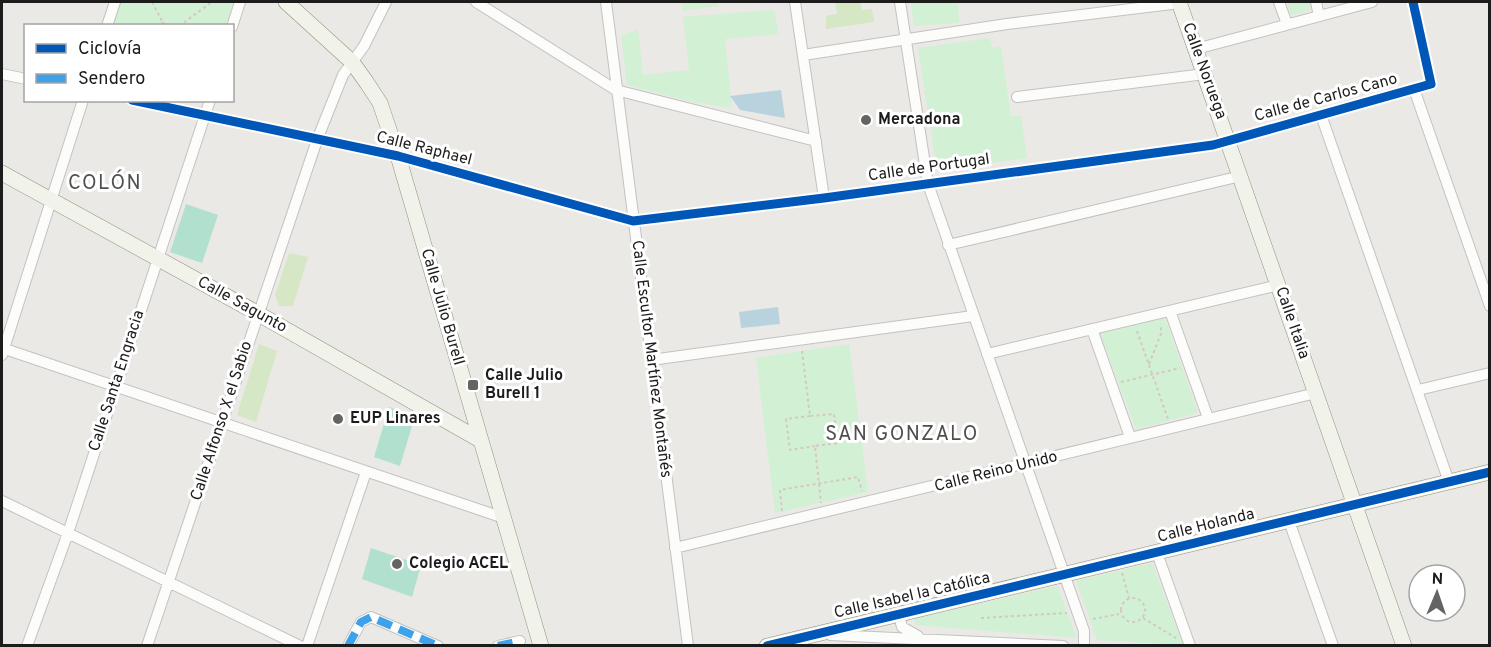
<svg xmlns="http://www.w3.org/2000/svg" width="1491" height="647" font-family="Overpass,sans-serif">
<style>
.grass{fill:#d5e7c4}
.park{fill:#d2f0d4}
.pitch{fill:#b1e0cf}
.water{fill:#b8d3dd}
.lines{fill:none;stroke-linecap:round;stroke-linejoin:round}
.street-casing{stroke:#c3c2c1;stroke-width:12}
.secondary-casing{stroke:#90937e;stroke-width:16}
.path{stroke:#d4c8c5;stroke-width:2;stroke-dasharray:3 3;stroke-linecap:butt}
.street{stroke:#fcfcfb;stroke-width:10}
.secondary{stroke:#f1f2e9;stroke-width:15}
.quiet{stroke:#3da2ea;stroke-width:8;stroke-dasharray:15 8;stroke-linecap:butt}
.cycleway-casing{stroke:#fff;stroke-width:13}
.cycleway{stroke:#0057b8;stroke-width:9}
.poi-dot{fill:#646462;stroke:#fff;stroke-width:2}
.labels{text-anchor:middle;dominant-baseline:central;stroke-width:6;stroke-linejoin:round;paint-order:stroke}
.street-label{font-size:16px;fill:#1c1c1c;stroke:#fff}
.poi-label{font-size:16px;font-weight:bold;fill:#1c1c1c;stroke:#fff;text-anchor:start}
.quarter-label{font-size:20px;letter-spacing:1.5px;fill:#4f4f4f;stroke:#fff}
</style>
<rect width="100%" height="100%" fill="#eae9e5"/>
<path class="grass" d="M835 2H860L862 10 872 9 874 22 826 29V16L837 14Z
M289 253 308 257 293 306H279L275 295Z
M259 344 277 351 256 422 237 415Z"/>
<path class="park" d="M120 2H233L226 25 112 26Z
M681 2H718V6L682 11Z
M958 2 959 23 914 26 911 3Z
M1287 2H1309L1310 10 1291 15Z
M774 10 779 34 725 39 732 108 693 102 627 85 621 36 638 29 643 75 689 70 683 17Z
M990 38 992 48 1001 46 1011 116H1021L1027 158 937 171 918 48Z
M1165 318 1198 413 1136 429 1100 333Z
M849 344 868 492 775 513 756 358Z
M1152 563 1183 645 1097 640 1076 581Z
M1057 586 1077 638 916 625 914 619Z"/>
<path class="pitch" d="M186 204 218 215 202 263 170 252Z
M389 407 415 416 400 466 374 457Z
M371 548 421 565 412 597 362 579Z"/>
<path class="water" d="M781 90 785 118 740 110 730 96Z
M778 307 780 324 741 328 739 312Z"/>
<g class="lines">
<g class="street-casing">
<path id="street" d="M476 2 616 90 816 141
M606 2 688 646
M795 2 824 198
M900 2 928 184 1084 631V646
M1279 2 1287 24
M1316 2 1319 16
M107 26 115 2
M232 27 240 2
M1196 49 1372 2
M803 55 1007 24 1180 3
M2 74 26 79
M1414 89 1490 306
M1017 97 1205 74
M132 100 398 156 633 221 824 198 1213 145 1431 84 1413 2
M1321 115 1449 482
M948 245 1241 176
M1170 311 1208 418
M1092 329 1130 437
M2 348 504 518
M987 354 1279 285
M2 355 83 100
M651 360 973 316
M1418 390 1490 373
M2 501 300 646
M1289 521 1333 646
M675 548 1316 393
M1157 553 1190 646
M899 615 902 627 918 636
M830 635 1063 646
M27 646 68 533 210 100
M147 646 317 140 343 75 364 46 386 2
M307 646 366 472
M348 646 361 622 371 617 438 646
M498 646 520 641"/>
</g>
<g class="secondary-casing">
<path id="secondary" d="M286 2 352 62 367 83 380 103 398 156 541 646
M1179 2 1404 646
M2 173 257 313 480 440
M767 646 1490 472"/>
</g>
<path class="path" d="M152 2 163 23
M156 26 163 23 174 26
M179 26 212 2
M1137 331 1168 419
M802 351 810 416 834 414 838 443 815 446 821 503
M1149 364 1161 334V324
M1121 382 1180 368
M810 416 786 419 790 450 815 446
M782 511 780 490 858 477 862 491
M1122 573 1129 598
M1121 610a12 12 0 1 1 24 0a12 12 0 1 1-24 0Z
M981 618 1067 613
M1143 618 1176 638
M1093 619 1119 614"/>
<use href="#street" class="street"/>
<use href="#secondary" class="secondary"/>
<path class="quiet" d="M348 646 361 622 371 617 438 646
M498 646 520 641"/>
<g class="cycleway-casing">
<path id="cycleway" d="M132 100 398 156 633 221 824 198 1213 145 1431 84 1413 2
M767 646 1490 472"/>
</g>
<use href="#cycleway" class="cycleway"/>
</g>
<g class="poi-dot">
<circle cx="866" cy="120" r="6"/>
<rect x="467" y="379" width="12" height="12" rx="3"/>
<circle cx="338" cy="419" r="6"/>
<circle cx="397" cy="564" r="6"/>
</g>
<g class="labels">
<g class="street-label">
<text transform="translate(1204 71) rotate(70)">Calle Noruega</text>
<text transform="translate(1326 98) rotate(-15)">Calle de Carlos Cano</text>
<text transform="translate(424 149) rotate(14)">Calle Raphael</text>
<text transform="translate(929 168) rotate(-8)">Calle de Portugal</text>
<text transform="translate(242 305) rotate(29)">Calle Sagunto</text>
<text transform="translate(442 307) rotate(74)">Calle Julio Burell</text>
<text transform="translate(1292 323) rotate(71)">Calle Italia</text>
<text transform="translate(651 359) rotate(83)">Calle Escultor Martínez Montañés</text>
<text transform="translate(117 381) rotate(-72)">Calle Santa Engracia</text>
<text transform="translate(222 421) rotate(-72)">Calle Alfonso X el Sabio</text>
<text transform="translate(996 472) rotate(-14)">Calle Reino Unido</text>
<text transform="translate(1206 526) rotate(-14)">Calle Holanda</text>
<text transform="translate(912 596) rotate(-13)">Calle Isabel la Católica</text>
</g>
<g class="poi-label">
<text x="878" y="120">Mercadona</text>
<text x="485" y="376">Calle Julio<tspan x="485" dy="18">Burell 1</tspan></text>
<text x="350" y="419">EUP Linares</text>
<text x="409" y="564">Colegio ACEL</text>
</g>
<g class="quarter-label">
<text x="105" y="184">COLÓN</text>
<text x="902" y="435">SAN GONZALO</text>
</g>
</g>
<rect width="1491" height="647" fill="none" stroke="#1c1c1c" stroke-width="6"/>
<rect x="24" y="24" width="210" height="78" fill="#ffffff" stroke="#a4a4a4" stroke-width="1.5"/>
<rect x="36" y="44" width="30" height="9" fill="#0057b8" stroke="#a4a4a4" stroke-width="1.5"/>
<text x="78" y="54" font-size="18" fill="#1c1c1c">Ciclovía</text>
<rect x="36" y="74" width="30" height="9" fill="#3da2ea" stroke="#a4a4a4" stroke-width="1.5"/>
<text x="78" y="84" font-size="18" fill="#1c1c1c">Sendero</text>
<g transform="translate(1437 593) rotate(2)"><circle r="28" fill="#ffffff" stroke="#a4a4a4" stroke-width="1.5"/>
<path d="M0-4.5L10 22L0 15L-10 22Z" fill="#646462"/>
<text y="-9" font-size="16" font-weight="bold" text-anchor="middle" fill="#1c1c1c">N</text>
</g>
</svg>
